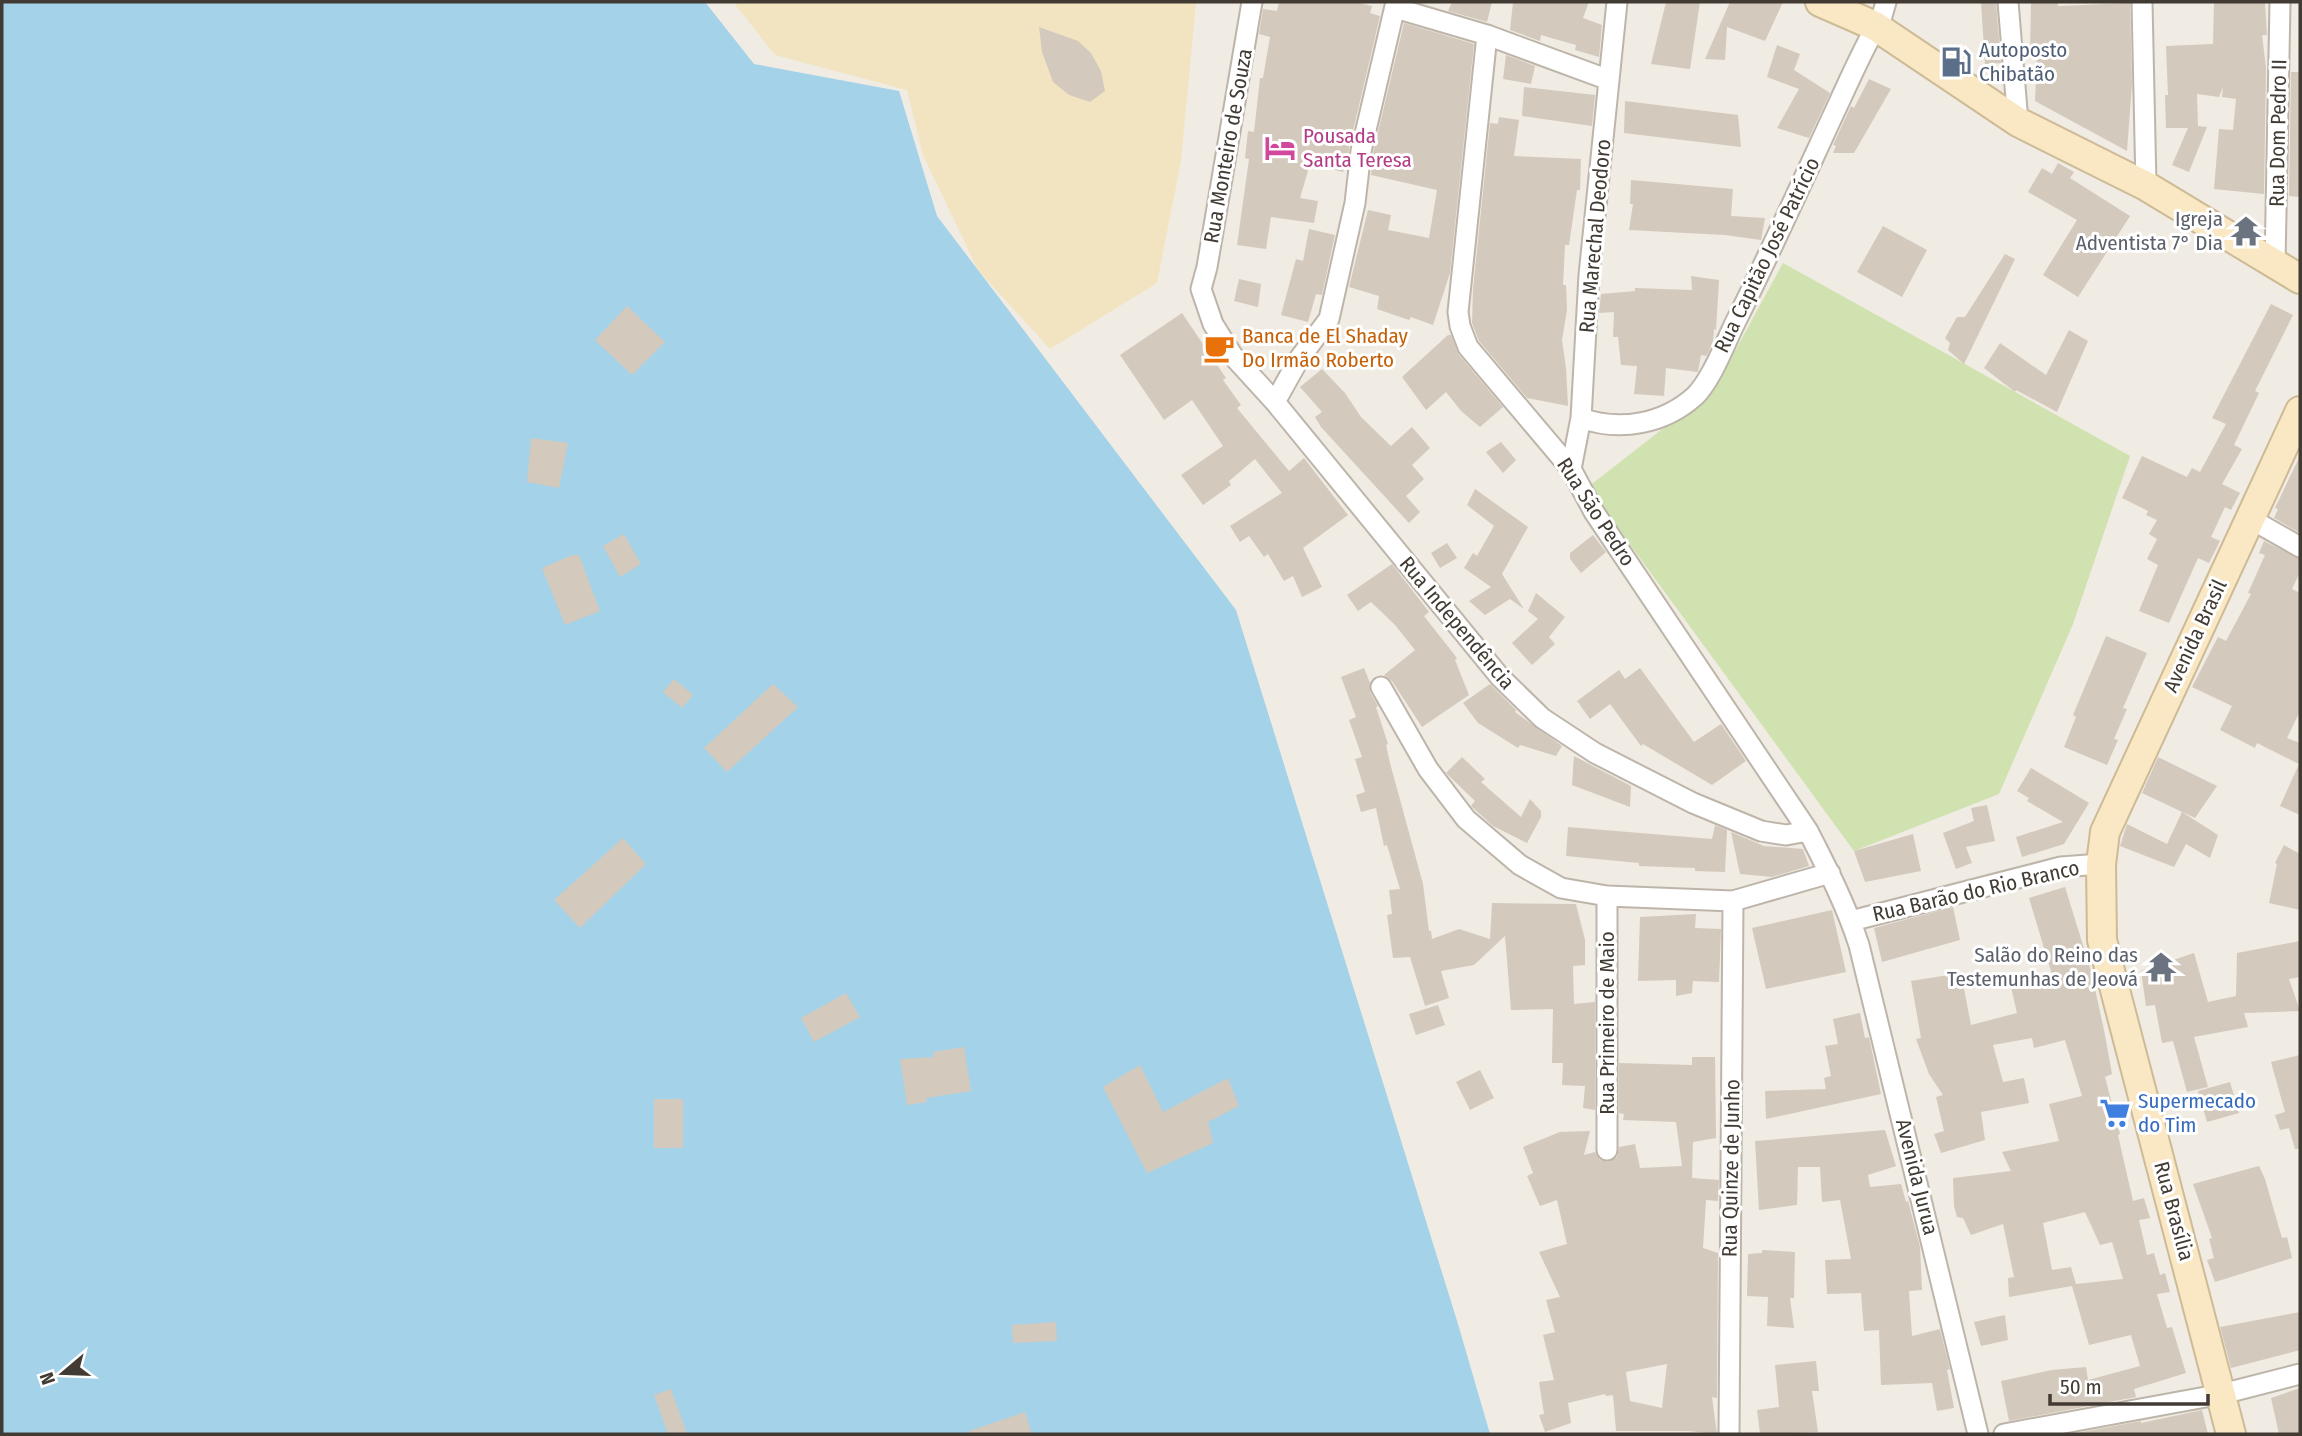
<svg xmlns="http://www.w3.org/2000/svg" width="2302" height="1436" font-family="'Fira Sans Condensed',sans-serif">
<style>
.green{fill:#cfe2af}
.sand{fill:#f3e4c1}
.water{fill:#a3d2e9}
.building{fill:#d4c9bd;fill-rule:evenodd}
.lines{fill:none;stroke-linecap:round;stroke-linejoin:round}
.street-casing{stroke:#beb5aa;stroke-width:23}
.secondary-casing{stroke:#cdba96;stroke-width:32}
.street{stroke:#fff;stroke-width:19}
.secondary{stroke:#fae8c4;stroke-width:28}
.labels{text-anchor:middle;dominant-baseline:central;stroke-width:6;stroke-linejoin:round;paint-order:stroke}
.service-label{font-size:21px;fill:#4e5e75;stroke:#fff;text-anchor:start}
.street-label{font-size:21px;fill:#423b34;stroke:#fff}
.hotel-label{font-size:21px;fill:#b23c85;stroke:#fff;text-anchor:start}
.worship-label{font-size:21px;fill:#5b616d;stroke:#fff;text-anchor:end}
.food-label{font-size:21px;fill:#c56008;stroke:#fff;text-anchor:start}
.shop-label{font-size:21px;fill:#366cbe;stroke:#fff;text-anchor:start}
</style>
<rect width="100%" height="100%" fill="#f0ebe3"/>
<path class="green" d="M1783 263 2130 456 2073 624 1999 794 1854 851 1588 487 1715 388Z"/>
<path class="sand" d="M733 2H1196L1181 161 1157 283 1050 349 978 270 923 155 907 90 775 55Z"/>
<path class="water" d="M2 2H705L754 64 899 91 937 216 1236 610 1458 1324 1490 1434H2Z"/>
<path class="building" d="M1279 2H1355L1372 6 1370 13 1380 16 1349 148 1347 169H1344L1343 172 1310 164 1300 198 1318 201 1314 223 1271 217 1266 249 1237 245 1249 159 1245 158 1248 131 1254 132 1260 78H1263L1270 37 1259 34 1263 9 1277 11Z
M1452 2H1492L1487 22 1448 11Z
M1513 2H1589L1583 18 1602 25 1599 57 1575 50 1576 45 1541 35 1540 41 1510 30Z
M1666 2H1700L1690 69 1651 64Z
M1730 2H1783L1765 41 1727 27 1725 60 1705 59Z
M1981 2H1996L2001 63 1985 64Z
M2031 2H2058V6L2130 3 2132 83 2127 151 2035 101 2037 59H2030Z
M2214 2H2265L2267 35H2262L2266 68 2264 194 2214 189 2219 129 2233 130 2236 99 2222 97 2223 87 2219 97 2197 94 2198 126 2207 127 2189 172 2172 165 2188 128H2166L2165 95H2168L2166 46 2213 44Z
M1404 23 1474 44 1450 273 1433 325 1411 317 1409 320 1377 309 1379 296 1349 287 1368 210 1391 215 1388 230 1429 238 1437 190 1371 175 1373 153Z
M1039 27 1078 41 1091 53 1101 71 1105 91 1090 102 1069 95 1053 82 1042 52Z
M1777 45 1800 54 1794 70 1830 93 1809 138 1777 128 1799 89 1767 77Z
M1506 55 1535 66 1531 84 1503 79Z
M2291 72H2300V197L2289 196Z
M1869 79 1891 89 1854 153H1833L1836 146 1833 145 1851 106 1854 108Z
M1524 87 1595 95 1592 126 1522 116Z
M1625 101 1738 115 1741 147 1624 133Z
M1499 117 1519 120 1514 156 1581 159 1580 190H1577L1569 245H1565L1563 285H1566L1567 310 1562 340 1566 368 1568 406 1527 398 1479 341 1472 323 1473 289 1490 123 1498 124Z
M2058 163 2074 172 2070 178 2130 216 2078 297 2043 275 2077 220 2028 192 2042 168 2052 174Z
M1631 180 1733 189 1731 216 1765 218 1761 240 1725 235 1629 230 1633 204H1630Z
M1883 226 1927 250 1902 297 1857 272Z
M1309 229 1335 235 1322 295 1316 294 1308 322 1281 315 1296 259 1303 261Z
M2005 254 2015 259 1964 364 1948 350 1950 343 1945 338 1957 317H1965Z
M1691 276 1719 280 1716 330 1714 329 1713 341 1708 353 1706 356 1701 355 1698 372 1666 368 1664 396 1634 394 1637 366 1621 365 1618 337H1613L1614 312 1599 313 1601 294 1635 291V288L1692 290Z
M1239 279 1261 284 1258 307 1234 301Z
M2271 304 2293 315 2255 391 2259 393 2234 445 2242 449 2222 484 2240 493 2231 510 2225 507 2211 537 2220 541 2209 563 2198 558 2169 623 2139 611 2158 565 2147 559 2157 539 2149 534 2157 520 2146 515 2148 511 2122 498 2142 456 2187 477 2192 468 2200 472 2226 424 2212 418Z
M627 306 665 342 632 375 595 340Z
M1182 313 1226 378 1223 380 1241 405 1237 408 1289 471 1304 458 1348 515 1303 548 1322 587 1302 597 1293 576 1284 581 1268 554 1264 557 1249 536 1240 542 1230 526 1282 493 1255 459 1229 481 1231 485 1203 505 1181 475 1223 446 1192 400 1164 420 1120 355Z
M2069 330 2088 341 2057 412 2016 390 2015 392 1984 368 2000 343 2046 375Z
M1448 335H1451L1459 355 1503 407 1480 427 1461 411 1446 392 1426 410 1402 377Z
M1322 369 1345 393 1361 417 1391 446 1412 427 1430 448 1412 465 1424 479 1406 496 1420 512 1409 523 1321 427 1315 417 1322 412 1300 387Z
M531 438 568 443 559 488 527 482Z
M1501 442 1516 460 1503 473 1486 452Z
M2300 456V533L2274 518 2278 509 2275 508Z
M1475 489 1528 527 1502 574 1524 609 1510 599 1485 615 1469 601 1491 587 1464 568 1473 553 1477 556 1494 526 1467 505Z
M624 534 641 564 620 577 603 546Z
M1593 535 1606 552 1581 573 1570 559V553Z
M2264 541 2300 559V572L2292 589 2300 593V711L2287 738 2300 743V815L2280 806 2299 764 2257 743 2255 748 2220 730 2232 706 2192 687 2218 637 2226 641 2251 594 2248 593 2265 555 2259 553Z
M1447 543 1457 558 1440 568 1431 553Z
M572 555H579L600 611 565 625 542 568Z
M1392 564 1429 612 1424 616 1457 658 1455 660 1469 695 1422 727 1392 681 1384 675 1415 650 1395 625 1371 602 1358 611 1347 595Z
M1536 593 1565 617 1549 637 1555 644 1532 665 1512 643 1538 619 1528 611Z
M2106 636 2147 653 2123 708 2127 709 2114 739 2118 740 2107 765 2064 747 2076 717 2073 715Z
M1364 668 1370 683V692L1378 706 1376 707 1388 744 1386 745 1390 763 1423 884 1429 931H1431L1432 939 1459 929 1490 939 1492 903 1576 904 1585 940V965L1573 966 1574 1004 1595 1002V1110L1583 1108 1585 1086 1562 1085 1563 1063H1552L1553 1009 1511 1010 1505 936 1474 965 1441 971 1449 998 1425 1006 1410 957 1393 958 1387 915 1392 914 1389 890 1400 889 1387 845 1384 846 1376 808 1361 812 1356 795 1365 792 1355 759 1362 757 1349 720 1356 717 1341 677Z
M1640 668 1694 742 1721 724 1746 761 1712 785 1643 744 1641 746 1610 704 1590 719 1577 701 1619 670 1625 679Z
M674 679 693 695 682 708 663 692Z
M773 684 798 707 727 772 704 748Z
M1490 684 1516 710 1515 712 1562 746 1556 756 1520 745 1518 748 1478 723 1463 703Z
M1574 756 1631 786 1630 807 1572 785Z
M1462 757 1485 779 1481 782 1521 817 1530 799 1541 811V817L1527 843 1493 826 1471 806 1475 801 1446 773Z
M2158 757 2217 786 2195 818 2142 793Z
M2031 768 2089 803 2064 844 2022 857 2016 837 2063 822 2027 801 2029 798 2017 791Z
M1987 805 1995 841 1966 847 1972 863 1956 869 1943 833 1974 821 1971 808Z
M2182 812 2218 835 2210 858 2186 844 2174 867 2120 846 2127 824 2167 844Z
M1715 825 1727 830 1725 872 1695 871V868L1639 866V863L1566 856 1568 827 1712 839Z
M1731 832 1764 846 1803 849 1809 866 1772 877 1740 874Z
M1913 834 1921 871 1865 882 1854 851Z
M623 838 646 864 580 928 554 900Z
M2284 845 2300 854V910L2269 903 2277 864 2275 863Z
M2065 887 2091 971 2104 1030 2112 1074 2105 1077 2120 1134 2118 1135 2133 1201 2144 1198 2150 1218 2139 1220 2147 1255 2154 1253 2160 1275 2165 1273 2170 1292 2157 1294 2167 1328 2172 1327 2186 1373 2134 1389 2136 1397 2009 1421 2001 1381 2052 1370 2086 1367 2088 1380 2140 1366 2131 1335 2089 1345 2072 1286 2009 1297 2008 1278 2014 1277 2003 1224 1971 1235 1963 1218 1957 1217 1954 1206 1953 1178 2011 1171 2002 1152 2059 1141 2049 1104 2082 1096 2065 1040 2034 1048 2032 1038 1993 1045 2003 1082 2024 1078 2029 1103 1981 1112 1985 1140 1941 1153 1934 1134 1944 1131 1936 1097 1943 1095 1929 1074 1916 1039 1921 1038 1911 981 1961 973 1971 1025 2017 1013 2010 983 2053 978 2029 898ZM2085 1212 2100 1245 2112 1242 2123 1279 2076 1284 2071 1267 2052 1270 2043 1223Z
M1953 907 1960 940 1882 962 1874 928Z
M1832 910 1846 972 1766 989 1752 928Z
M1696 914 1695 928 1721 929 1719 982 1693 981 1692 993 1676 996V980L1638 981 1640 917Z
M2300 941V977L2289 979 2300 1011 2244 1013 2248 1027 2194 1037 2208 1087 2187 1092 2173 1041 2162 1043 2155 1005 2146 1006 2141 971 2194 953 2208 1002 2236 996 2237 953Z
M846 993 860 1017 814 1042 801 1018Z
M1438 1005 1445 1025 1416 1035 1409 1014Z
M1860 1013 1865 1038 1869 1037 1881 1094 1766 1119 1765 1091 1826 1089 1824 1078 1831 1076 1825 1046 1838 1044 1833 1019Z
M964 1047 971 1091 926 1098 927 1102 907 1105 900 1059 934 1057 933 1052Z
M2300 1055V1149H2295L2289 1128 2280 1130 2275 1115 2285 1112 2271 1062Z
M1692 1057H1715L1716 1138 1693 1142 1692 1178 1719 1180 1718 1201 1706 1200 1703 1248 1718 1253 1717 1398 1712 1397 1717 1434 1689 1431H1616L1613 1395 1606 1396 1605 1394 1568 1403 1571 1423 1545 1432 1539 1415 1544 1414 1539 1382 1554 1380 1543 1335 1555 1332 1546 1300 1560 1297 1539 1252 1567 1244 1557 1200 1540 1206 1527 1176 1533 1173 1523 1147 1560 1132 1590 1131 1584 1155 1595 1152 1600 1160 1608 1162 1617 1157 1619 1147 1635 1144 1640 1168 1682 1166 1676 1122 1623 1120 1624 1114 1619 1113V1063L1692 1065ZM1667 1364 1662 1408 1630 1401 1626 1372Z
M1140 1065 1163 1112 1228 1078 1239 1106 1208 1122 1213 1143 1147 1173 1103 1087Z
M1480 1070 1494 1098 1470 1110 1456 1082Z
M2230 1082 2239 1113 2207 1122 2198 1091Z
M654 1099H683V1148H654Z
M1885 1130 1896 1166 1868 1175 1870 1187 1901 1184 1906 1202 1908 1201 1920 1247 1922 1290 1909 1291 1912 1336 1940 1329 1950 1369 1947 1370 1954 1408 1937 1411 1932 1383 1881 1385 1879 1330 1864 1331 1861 1293 1827 1294 1825 1260 1851 1259 1840 1200 1822 1202 1820 1167H1798L1797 1205 1759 1210 1755 1141Z
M2259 1166 2265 1179 2282 1238 2287 1237 2292 1258 2215 1282 2207 1260 2214 1258 2209 1239 2212 1238 2193 1184Z
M1762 1250 1795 1252 1794 1298H1790L1794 1328 1767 1326 1768 1297 1747 1296 1748 1254 1762 1253Z
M2300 1312V1350L2231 1368 2220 1327Z
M2005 1315 2008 1340 1981 1346 1974 1322Z
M1056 1322 1057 1341 1013 1343 1012 1325Z
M1816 1361 1819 1391H1812L1818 1432 1760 1434 1757 1410 1779 1407 1775 1365Z
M2300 1388V1434H2279L2271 1398Z
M671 1389 687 1434H668L654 1395Z
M2202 1410 2208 1434H2071L2141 1421V1423Z
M1025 1412 1032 1434H970L969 1431Z"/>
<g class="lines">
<g class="street-casing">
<path id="street" d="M1252 2 1207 267 1201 289 1213 324 1233 356 1275 402 1500 677 1542 718 1595 753 1693 803 1761 831 1786 835 1808 831
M2008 2 2018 122
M2142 2 2146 186
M1395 8 1487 35 1609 80
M1487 35 1458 312 1460 326 1468 347 1571 469 1594 512 1808 831C1827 868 1846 905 1859 945L1978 1434
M2275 264 2280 2
M1275 402 1299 359 1329 319 1355 203 1361 151 1396 2
M1581 418C1620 432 1664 424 1695 396 1713 378 1726 340 1738 317 1772 249 1803 180 1835 111 1850 79 1864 46 1882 16L1886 2
M1571 469 1581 418 1589 275 1617 2
M2249 518 2300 547
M1381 687 1428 769 1466 819 1520 865 1561 888 1607 896 1733 901 1830 873
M1851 921 2061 867 2101 864
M1607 1150V896
M1729 1434 1733 901
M2004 1434 2222 1394 2300 1374"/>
</g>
<g class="secondary-casing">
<path id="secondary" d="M1820 2 1875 26 2018 122 2146 186 2300 279
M2231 1434 2102 940 2101 864 2105 832 2300 411"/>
</g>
<use href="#street" class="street"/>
<use href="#secondary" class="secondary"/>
</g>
<defs>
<g id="fuel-bare" transform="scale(2.415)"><path d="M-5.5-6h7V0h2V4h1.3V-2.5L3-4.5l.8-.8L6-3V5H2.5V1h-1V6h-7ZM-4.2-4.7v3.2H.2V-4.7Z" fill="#5c6f8a" stroke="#fff" stroke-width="2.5" paint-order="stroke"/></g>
<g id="hotel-bare" transform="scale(2.415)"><path d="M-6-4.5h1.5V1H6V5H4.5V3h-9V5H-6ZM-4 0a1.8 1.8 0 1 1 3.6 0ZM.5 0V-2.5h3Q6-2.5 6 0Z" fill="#d1479c" stroke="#fff" stroke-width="2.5" paint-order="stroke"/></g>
<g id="temple-bare" transform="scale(2.415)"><path d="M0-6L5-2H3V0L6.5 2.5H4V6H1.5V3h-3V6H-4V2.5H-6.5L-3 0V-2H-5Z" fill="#6b7280" stroke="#fff" stroke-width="2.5" paint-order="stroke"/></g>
<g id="cafe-bare" transform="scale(2.415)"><path d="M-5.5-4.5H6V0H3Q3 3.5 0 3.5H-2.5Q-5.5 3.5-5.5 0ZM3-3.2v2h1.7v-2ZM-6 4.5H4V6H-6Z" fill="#e8710a" stroke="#fff" stroke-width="2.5" paint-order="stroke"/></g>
<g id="supermarket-bare" transform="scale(2.415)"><path d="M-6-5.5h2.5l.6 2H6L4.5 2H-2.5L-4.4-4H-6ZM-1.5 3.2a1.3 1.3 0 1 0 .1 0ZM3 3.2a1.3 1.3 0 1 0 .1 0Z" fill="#3f7fe0" stroke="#fff" stroke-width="2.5" paint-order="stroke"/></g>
</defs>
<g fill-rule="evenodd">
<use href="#fuel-bare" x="1956" y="62"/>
<use href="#hotel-bare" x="1280" y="148"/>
<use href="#temple-bare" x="2246" y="231"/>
<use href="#cafe-bare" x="1219" y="348"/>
<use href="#temple-bare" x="2161" y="967"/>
<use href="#supermarket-bare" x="2115" y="1113"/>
</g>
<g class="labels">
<g class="service-label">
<text x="1979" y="50">Autoposto<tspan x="1979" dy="24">Chibatão</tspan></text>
</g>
<g class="street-label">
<text transform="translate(2278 133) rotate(-89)">Rua Dom Pedro II</text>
<text transform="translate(1228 146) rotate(-80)">Rua Monteiro de Souza</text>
<text transform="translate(1595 236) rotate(-85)">Rua Marechal Deodoro</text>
<text transform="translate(1767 255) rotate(-64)">Rua Capitão José Patrício</text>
<text transform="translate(1596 512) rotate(57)">Rua São Pedro</text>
<text transform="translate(1457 623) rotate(50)">Rua Independência</text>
<text transform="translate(2195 636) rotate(-65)">Avenida Brasil</text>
<text transform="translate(1976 891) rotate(-13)">Rua Barão do Rio Branco</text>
<text transform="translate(1607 1023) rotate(-90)">Rua Primeiro de Maio</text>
<text transform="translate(1731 1168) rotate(-89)">Rua Quinze de Junho</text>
<text transform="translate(1917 1177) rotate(76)">Avenida Jurua</text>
<text transform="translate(2174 1211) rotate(75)">Rua Brasília</text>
</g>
<g class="hotel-label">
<text x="1303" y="136">Pousada<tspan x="1303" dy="24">Santa Teresa</tspan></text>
</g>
<g class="worship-label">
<text x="2223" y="219">Igreja<tspan x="2223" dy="24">Adventista 7° Dia</tspan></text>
<text x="2138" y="955">Salão do Reino das<tspan x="2138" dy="24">Testemunhas de Jeová</tspan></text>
</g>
<g class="food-label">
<text x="1242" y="336">Banca de El Shaday<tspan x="1242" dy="24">Do Irmão Roberto</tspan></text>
</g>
<g class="shop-label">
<text x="2138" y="1101">Supermecado<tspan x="2138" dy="24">do Tim</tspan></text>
</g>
</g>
<rect width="2302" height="1436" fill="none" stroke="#423b34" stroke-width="7"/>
<g transform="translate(63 1373) rotate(251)" stroke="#ffffff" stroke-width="5" paint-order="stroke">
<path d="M0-5L12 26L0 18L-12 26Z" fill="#423b34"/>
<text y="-10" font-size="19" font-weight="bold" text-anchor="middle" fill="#423b34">N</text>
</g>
<path d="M2050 1394v10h158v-10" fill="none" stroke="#423b34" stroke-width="3.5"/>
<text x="2060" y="1394" font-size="21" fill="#423b34" stroke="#ffffff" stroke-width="5" paint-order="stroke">50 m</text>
</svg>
